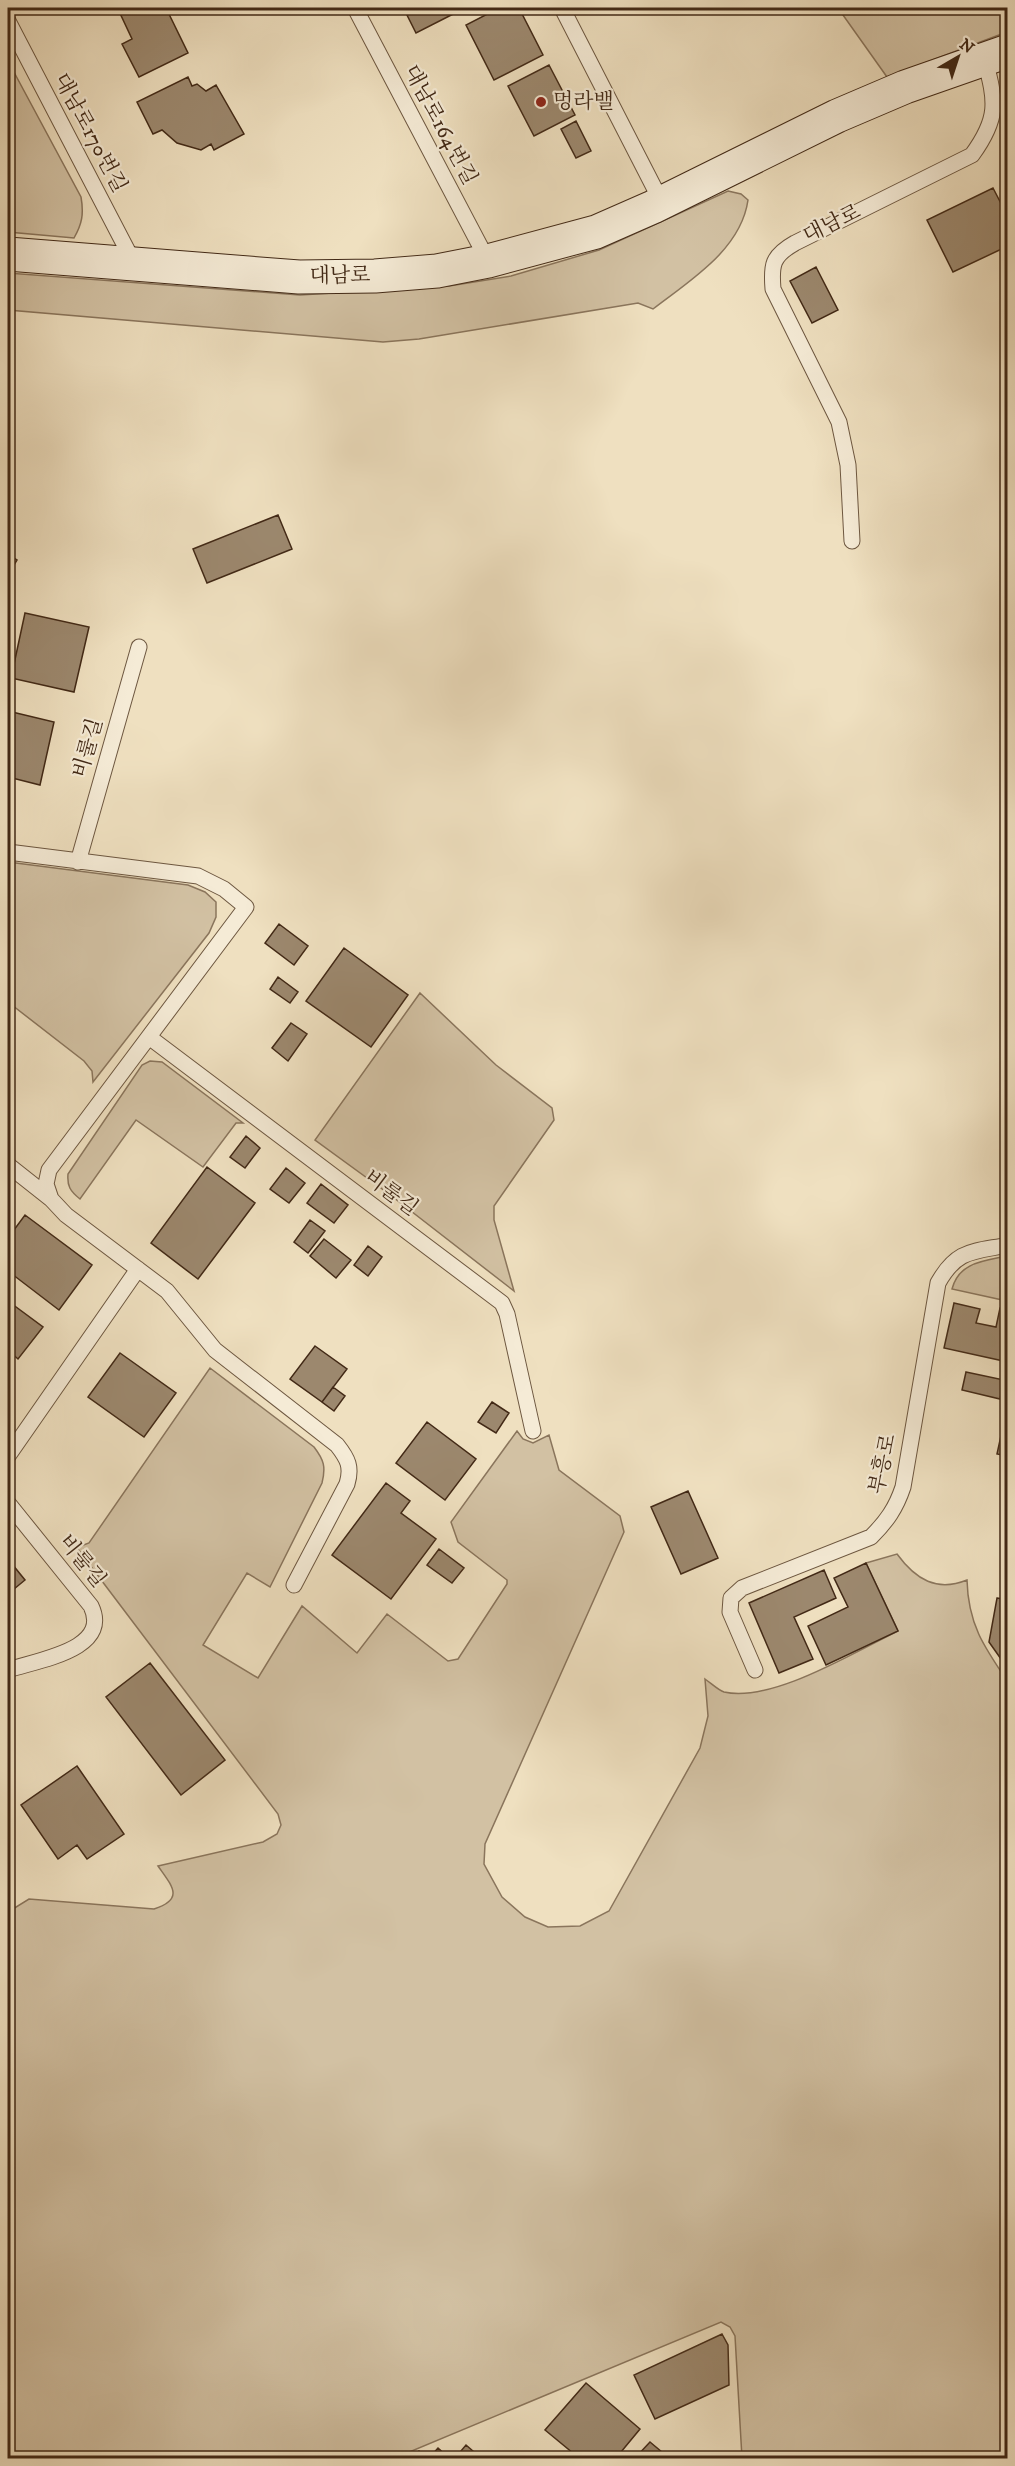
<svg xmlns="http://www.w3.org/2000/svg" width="1015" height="2466" font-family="'IM FELL DW Pica','Noto Serif KR',serif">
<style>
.green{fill:#d2c1a3;stroke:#8a755c;stroke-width:1.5}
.building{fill:#9c886e;stroke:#422916;stroke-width:1.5}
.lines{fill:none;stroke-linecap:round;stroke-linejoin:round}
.lane-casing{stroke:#6d5740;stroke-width:17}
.secondary-casing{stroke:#422916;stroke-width:35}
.lane{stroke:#f5ebd6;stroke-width:15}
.secondary{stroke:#f5ebd6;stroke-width:33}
.poi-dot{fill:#8f2418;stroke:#f5ebd6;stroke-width:2}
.labels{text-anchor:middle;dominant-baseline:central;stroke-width:4.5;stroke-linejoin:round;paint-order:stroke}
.poi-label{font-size:21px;fill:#422916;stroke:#f5ebd6;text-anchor:start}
.street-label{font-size:21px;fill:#422916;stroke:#f5ebd6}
</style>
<rect width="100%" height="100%" fill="#efe0c0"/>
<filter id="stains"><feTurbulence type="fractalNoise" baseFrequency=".00333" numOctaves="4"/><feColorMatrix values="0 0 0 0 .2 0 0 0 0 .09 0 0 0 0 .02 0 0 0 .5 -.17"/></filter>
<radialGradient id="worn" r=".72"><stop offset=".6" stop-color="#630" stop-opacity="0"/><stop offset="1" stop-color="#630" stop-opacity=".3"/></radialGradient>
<path class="green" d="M838 8H1007V32L887 77Z
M8 61 81 197C84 214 82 224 74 238L8 232Z
M728 191 741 194 748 200C741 250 689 281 653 309L638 303 419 339 383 342 8 310V273L300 295 449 286 511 276 599 250Z
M8 862 188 885 205 892 216 902V917L209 933 93 1082 92 1071 84 1061 8 1002Z
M420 993 496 1065 552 1108 554 1120 494 1206V1220L514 1291 389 1194 315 1140Z
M150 1061 162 1062 243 1123H236L203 1167 136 1120 80 1199C70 1191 67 1186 68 1174L142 1065Z
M1007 1256V1301L952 1289C959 1262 984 1261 1007 1256Z
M210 1368 314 1447C324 1460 326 1467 322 1483L270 1587 247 1573 203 1645 258 1678 302 1606 357 1653 387 1614 448 1661 458 1659 507 1584V1580L458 1542 451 1522 517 1431 523 1439 533 1443 549 1435 559 1470 620 1516 624 1532 485 1844 484 1864 502 1897 525 1917 548 1927 580 1926 609 1911 700 1748 708 1716 705 1679C711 1683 718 1690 724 1692 772 1703 854 1652 898 1631L866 1563 897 1554C916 1580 937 1592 967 1580 968 1624 984 1647 1008 1682L1007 2458H742L735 2336 730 2327 721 2322 395 2458H8V1912L29 1899 154 1909C185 1899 172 1886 158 1866L263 1842 277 1834 281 1825 278 1814 74 1544 81 1546 89 1543Z"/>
<path class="building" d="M120 8H166L188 53 139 77 122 44 132 39 118 9Z
M422 8H465L416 33 407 15Z
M499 8H519L543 55 494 80 466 25Z
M549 65 575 115 534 136 508 86Z
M188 77 192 86 197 84 206 91 216 85 244 134 214 150 211 144 201 150 177 143 162 130 153 134 137 102Z
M576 121 591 151 576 158 561 129Z
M993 188 1008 217V246L953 272 927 220Z
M816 267 838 310 812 323 790 281Z
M278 515 292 549 207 583 193 549Z
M8 554 17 560 8 575Z
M25 613 89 627 74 692 11 678Z
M8 711 54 722 40 785 8 777Z
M279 924 308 946 294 965 265 943Z
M344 948 408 995 371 1047 306 1001Z
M278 977 298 992 290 1003 270 989Z
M291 1023 307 1034 288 1061 272 1048Z
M246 1136 260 1148 245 1168 230 1157Z
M207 1167 255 1203 198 1279 151 1243Z
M286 1168 305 1183 289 1203 270 1189Z
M321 1184 348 1205 334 1223 307 1203Z
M25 1215 92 1265 59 1310 8 1271V1238Z
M310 1220 325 1231 308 1253 294 1242Z
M324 1239 351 1260 336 1278 310 1256Z
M368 1246 382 1257 368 1276 354 1265Z
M8 1301 43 1327 18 1359 8 1350Z
M954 1303 980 1309 976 1323 996 1327 1000 1308 1008 1309V1362L944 1348Z
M315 1346 347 1369 322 1402 290 1379Z
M120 1353 176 1393 144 1437 88 1397Z
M966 1372 1004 1380 1000 1399 962 1390Z
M333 1387 345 1396 334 1411 322 1402Z
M492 1402 509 1413 496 1433 478 1422Z
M427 1422 476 1459 445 1500 396 1463Z
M1002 1431 1008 1432V1456L997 1454Z
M386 1483 410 1501 401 1513 436 1539 391 1599 332 1555Z
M688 1491 718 1558 681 1574 651 1507Z
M1008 1530V1563L1001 1562Z
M439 1549 464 1568 452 1583 427 1565Z
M8 1559 25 1580 8 1594Z
M866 1563 898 1631 826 1665 808 1626 848 1607 834 1578Z
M824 1570 836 1598 794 1617 813 1659 779 1673 749 1603Z
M997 1598 1008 1600V1669L989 1642Z
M150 1663 225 1760 181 1795 106 1697Z
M77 1766 124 1834 87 1859 77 1845 58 1859 21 1805Z
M722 2334 728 2345 729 2385 655 2419 634 2375Z
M586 2383 640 2429 616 2458H579L545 2430Z
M650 2442 669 2458H635Z
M466 2445 481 2458H455Z
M438 2448 449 2458H429Z
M419 2451 427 2458H412Z"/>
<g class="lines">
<g class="lane-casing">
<path id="lane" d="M355 8 488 261
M562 8 662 203
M8 21 135 265
M852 541 848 465 839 422 773 289C771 265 772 256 795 243L972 155C999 118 996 102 985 60
M8 852 198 876 224 889 246 907 49 1170 46 1184 51 1199 66 1215 167 1291 215 1350 337 1445C348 1459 352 1467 347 1484L294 1585
M78 862 139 647
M149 1037 502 1303 507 1314 533 1431
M8 1165 51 1199
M8 1456 138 1269
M8 1503 91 1606C112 1650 37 1660 8 1670
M755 1670 730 1612 731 1598 742 1588 871 1537C887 1521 896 1508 903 1487L938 1283C957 1249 973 1252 1008 1245"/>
</g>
<g class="secondary-casing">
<path id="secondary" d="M8 254 299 277 375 276 437 271 488 261 596 232 653 207 837 116 905 87 1008 51"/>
</g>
<use href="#lane" class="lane"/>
<use href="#secondary" class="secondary"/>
</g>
<circle class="poi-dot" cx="541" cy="102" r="6"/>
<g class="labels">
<g class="poi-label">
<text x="553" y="102">멍라밸</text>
</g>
<g class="street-label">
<text transform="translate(440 125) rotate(62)">대남로164번길</text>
<text transform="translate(90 133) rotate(62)">대남로170번길</text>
<text transform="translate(832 224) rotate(-26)">대남로</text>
<text transform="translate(340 276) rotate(-1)">대남로</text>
<text transform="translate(88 748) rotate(-74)">비룰길</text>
<text transform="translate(391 1193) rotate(37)">비룰길</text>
<text transform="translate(883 1464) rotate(-78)">부흥로</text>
<text transform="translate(82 1561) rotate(51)">비룰길</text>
</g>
</g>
<rect width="1015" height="2466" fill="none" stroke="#efe0c0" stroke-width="30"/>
<rect x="9" y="9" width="997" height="2448" fill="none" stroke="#422916" stroke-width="3"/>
<rect x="15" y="15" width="985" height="2436" fill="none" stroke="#422916" stroke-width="1.5"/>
<g transform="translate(958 57) rotate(39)" stroke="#f5ebd6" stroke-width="4.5" paint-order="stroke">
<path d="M0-4.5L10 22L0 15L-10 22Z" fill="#422916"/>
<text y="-9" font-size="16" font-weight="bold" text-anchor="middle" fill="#422916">N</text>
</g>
<rect width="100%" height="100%" filter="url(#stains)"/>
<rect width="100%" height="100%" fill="url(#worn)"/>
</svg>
